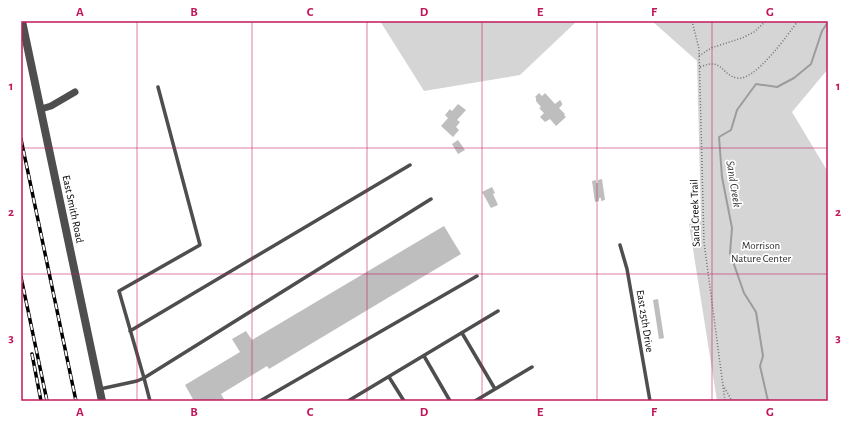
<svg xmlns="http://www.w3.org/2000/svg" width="849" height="422" font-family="'Alegreya Sans',sans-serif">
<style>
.green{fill:#d5d5d5}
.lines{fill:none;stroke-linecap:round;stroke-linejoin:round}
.stream{stroke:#9c9c9c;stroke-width:2}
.building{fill:#bebebe}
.path{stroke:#707070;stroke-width:1.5;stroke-dasharray:1 2;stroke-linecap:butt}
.service{stroke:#4e4e4e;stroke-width:3.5}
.minor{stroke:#4e4e4e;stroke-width:7}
.tertiary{stroke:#4e4e4e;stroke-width:8}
.rail-casing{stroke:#000;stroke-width:3.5}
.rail{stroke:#fff;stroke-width:2;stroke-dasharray:6;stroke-linecap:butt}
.grid{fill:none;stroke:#c2185b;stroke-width:1;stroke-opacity:0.55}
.labels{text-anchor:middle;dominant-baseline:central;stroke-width:3.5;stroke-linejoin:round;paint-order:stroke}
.street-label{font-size:11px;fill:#000;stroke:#fff}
.park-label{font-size:11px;fill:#2c2c2c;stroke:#fff}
.water-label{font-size:12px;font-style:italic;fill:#3d3d3d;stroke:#fff}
.neatline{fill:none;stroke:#c2185b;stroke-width:1.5}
.grid-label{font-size:13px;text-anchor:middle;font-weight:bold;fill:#c2185b}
</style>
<rect width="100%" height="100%" fill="#fff"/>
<path class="green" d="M380 21H577L520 75 424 91Z
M652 21H828V69L792 112 828 172V401H717L689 224 701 221 697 61Z"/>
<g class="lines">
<path class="stream" d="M768 401 760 366 763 356 756 312 744 293 730 253 732 228 722 177 719 137 731 130 737 110 756 84 777 87 794 78 811 64 822 31 828 22"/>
</g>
<path class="building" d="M539 93 542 96 545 93 555 104 560 100 562 103V105L559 108 565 114 564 115 566 117 556 126 550 119 545 122 540 117 544 113 539 108 541 107 536 101V98L535 97Z
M458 104 466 110 457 120 460 122 456 127 459 130 453 137 441 126 448 118 445 115 450 109 452 111Z
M458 140 465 150 458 154 452 144Z
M602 179 605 200 601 201V198H599V201L595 202 592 181 596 180V183H598V180Z
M492 187 495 193 493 194 498 205 491 208 482 192Z
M444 226 461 254 269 369 267 366 221 394 225 401H194L185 385 240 352 232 339 246 331 252 340Z
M658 299 664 338 659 339 653 300Z"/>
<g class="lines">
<path class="path" d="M692 21 699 49 704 242 725 401
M699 56 711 48 742 38 754 32 766 21
M700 67C723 57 721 75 737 78 755 82 788 34 798 21
M723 385 732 401"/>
<path class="service" d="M158 87 200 245 119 291 144 378 431 199
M620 245 627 269 650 401
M130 331 410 165
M462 333 495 389
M424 356 450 401
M389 377 404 401
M100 389 137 381 144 378 150 401
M260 401 477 276
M348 401 498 311
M475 401 532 367"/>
<path class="minor" d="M41 109 51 106 75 92"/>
<path class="tertiary" d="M22 21 102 401"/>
<g class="rail-casing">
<path id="rail" d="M21 139 76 401
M21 277 47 401
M32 354 41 401"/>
</g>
<use href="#rail" class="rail"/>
</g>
<path class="grid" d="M137 21V401M252 21V401M367 21V401M482 21V401M597 21V401M712 21V401M21 148H828M21 274H828"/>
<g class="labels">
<g class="street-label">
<text transform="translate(73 209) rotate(78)">East Smith Road</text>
<text transform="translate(695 213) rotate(-92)">Sand Creek Trail</text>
<text transform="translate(645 321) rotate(81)">East 25th Drive</text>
</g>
<g class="park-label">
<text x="761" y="245">Morrison<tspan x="761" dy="13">Nature Center</tspan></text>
</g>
<g class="water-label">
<text transform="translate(734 184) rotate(81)">Sand Creek</text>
</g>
</g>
<rect width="849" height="422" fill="none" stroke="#ffffff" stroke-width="44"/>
<rect x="22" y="22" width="805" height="378" class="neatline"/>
<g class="grid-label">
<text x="80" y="16">A</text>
<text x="194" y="16">B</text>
<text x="310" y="16">C</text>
<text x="424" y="16">D</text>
<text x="540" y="16">E</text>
<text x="654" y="16">F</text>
<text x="770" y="16">G</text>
<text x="11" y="90">1</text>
<text x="838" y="90">1</text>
<text x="11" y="216">2</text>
<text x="838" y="216">2</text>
<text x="11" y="342">3</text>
<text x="838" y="342">3</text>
<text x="80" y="416">A</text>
<text x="194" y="416">B</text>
<text x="310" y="416">C</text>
<text x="424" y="416">D</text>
<text x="540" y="416">E</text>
<text x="654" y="416">F</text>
<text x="770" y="416">G</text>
</g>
</svg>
